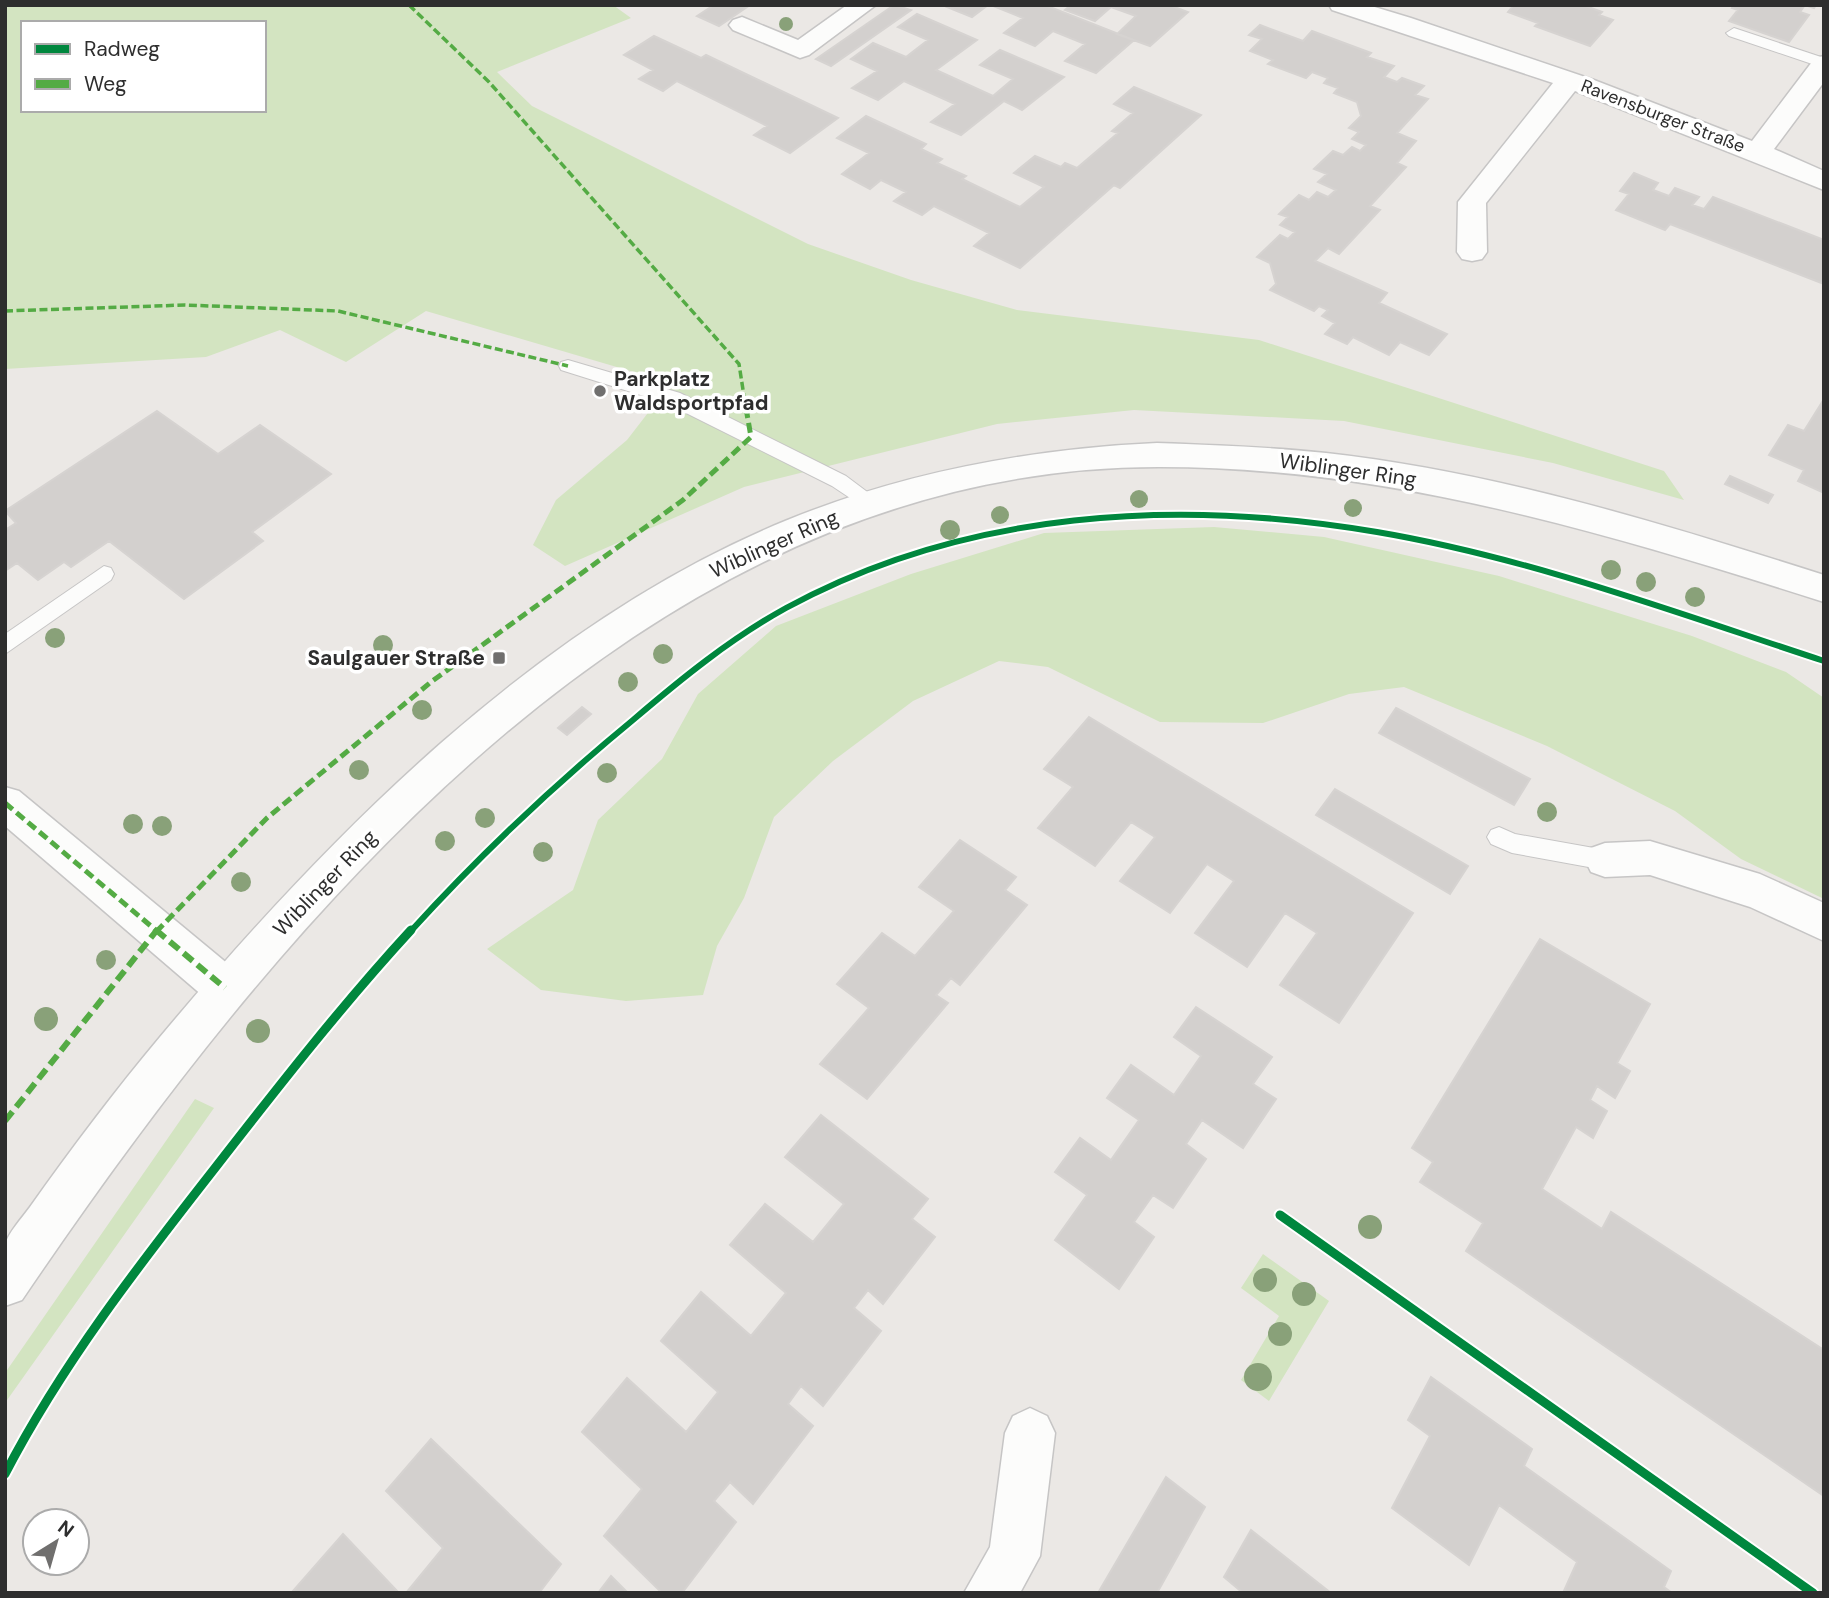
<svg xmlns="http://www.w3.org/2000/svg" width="1829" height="1598" font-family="'DM Sans',sans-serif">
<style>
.green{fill:#d3e4c1;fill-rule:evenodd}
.building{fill:#d3d0ce;stroke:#d6d3d1;stroke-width:2}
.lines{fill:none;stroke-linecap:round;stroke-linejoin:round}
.service-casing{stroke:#c6c5c5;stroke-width:2}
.minor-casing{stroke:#c6c5c5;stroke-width:3}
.tertiary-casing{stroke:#c6c5c5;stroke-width:3}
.service{fill:#fcfcfb;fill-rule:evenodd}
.minor{fill:#fcfcfb;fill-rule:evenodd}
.tertiary{fill:#fcfcfb;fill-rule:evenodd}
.quiet-far2{stroke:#54ab44;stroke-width:3.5;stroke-dasharray:8 3.5;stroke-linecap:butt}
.quiet-far1{stroke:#54ab44;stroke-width:5;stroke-dasharray:10 5;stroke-linecap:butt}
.quiet{stroke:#54ab44;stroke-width:6;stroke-dasharray:12 6;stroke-linecap:butt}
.cycleway-far1-casing{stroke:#fff;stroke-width:10}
.cycleway-casing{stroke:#fff;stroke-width:13}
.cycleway-far1{stroke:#00873e;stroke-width:6}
.cycleway{stroke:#00873e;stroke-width:9}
.tree{fill:#89a179}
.poi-dot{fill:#706f6e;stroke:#fff;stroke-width:2.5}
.labels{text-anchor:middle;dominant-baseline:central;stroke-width:7;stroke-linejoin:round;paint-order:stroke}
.far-street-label{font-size:18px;fill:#2e2e2e;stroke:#fff}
.poi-label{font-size:21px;font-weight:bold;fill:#2e2e2e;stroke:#fff;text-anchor:start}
.street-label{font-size:21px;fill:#2e2e2e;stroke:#fff}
</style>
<rect width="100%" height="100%" fill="#ebe8e5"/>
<path class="green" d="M5 5H613L631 18 497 72 532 106 808 244 911 280 1017 310 1259 340 1664 471 1684 500 1553 463 1344 421 1134 410 997 424 744 487 565 566 533 545 556 500 627 440 671 383 426 311 346 362 280 330 206 357 5 369ZM23 23H264V110H23Z
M1214 527 1324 537 1499 576 1692 636 1786 672 1824 698V899L1741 859 1675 811 1547 746 1404 687 1349 694 1263 723 1160 722 1048 667 999 661 913 701 833 761 774 817 744 898 717 946 703 995 626 1001 541 990 487 949 573 890 598 820 662 759 698 694 776 626 911 574 1044 533Z
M195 1099 214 1108 5 1403V1373Z
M1263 1254 1329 1301 1269 1401 1241 1380 1279 1316 1241 1288Z"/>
<path class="building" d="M714 5H750L719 26 697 16Z
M894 5 911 10 831 66 816 59Z
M950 5H988L972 17 947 7Z
M991 5H1045L1134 40 1096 73 1065 61 1085 44 1053 31 1035 46 1004 33 1023 18Z
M1071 5H1169L1188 12 1150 46 1117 34 1136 16 1111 7 1095 21 1065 10Z
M1507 5H1583L1602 12 1599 15 1613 20 1590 46 1535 26 1538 23 1508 12 1512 7Z
M1734 5H1816L1814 8 1805 5 1800 12 1809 15 1789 42 1729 21 1738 10 1732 8Z
M917 14 977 40 936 70 993 96 1013 79 980 65 1000 50 1064 77 1022 110 1004 101 961 135 931 122 955 104 904 81 878 100 852 88 877 71 851 59 873 43 906 57 928 40 898 27Z
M1260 25 1303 41 1312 31 1371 53 1367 57 1394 66 1384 77 1397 82 1402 78 1424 86 1415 95 1428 99 1397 133 1416 141 1397 163 1406 167 1370 206 1380 210 1339 254 1328 248 1315 261 1387 293 1379 303 1447 334 1429 355 1400 342 1389 355 1353 337 1347 344 1325 334 1335 323 1322 316 1328 310 1319 306 1314 311 1270 290 1276 284 1270 263 1257 257 1280 235 1288 239 1295 232 1280 225 1288 217 1279 214 1299 195 1309 200 1317 192 1328 197 1336 190 1318 182 1327 174 1314 169 1333 151 1343 155 1352 147 1360 151 1366 145 1352 139 1359 132 1349 128 1361 116 1357 102 1334 93 1338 88 1324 83 1328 78 1312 72 1306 78 1268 64 1273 60 1250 51 1262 39 1249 35Z
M654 36 701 58 706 55 838 118 790 153 754 135 767 126 677 81 663 91 639 79 653 70 624 55Z
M1134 87 1201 115 1120 188 1114 185 1020 268 974 246 989 233 934 206 922 215 894 201 906 192 881 180 870 189 842 174 869 153 837 138 866 116 926 144 921 149 942 159 937 163 966 176 962 179 1020 207 1044 187 1014 173 1035 156 1061 167 1065 163 1077 168 1118 133 1112 131 1133 113 1114 104Z
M1634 173 1658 183 1653 190 1669 196 1675 188 1699 197 1692 205 1704 209 1713 197 1824 240V284L1670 224 1665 230 1616 210 1629 194 1620 191Z
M1824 399V493L1798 481 1804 470 1769 455 1788 425 1804 431Z
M157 411 218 454 260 425 331 474 252 532 263 541 184 599 109 541 71 567 64 562 38 580 17 563 5 571V530L16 523 5 511Z
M1730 476 1773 495 1768 503 1725 484Z
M582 707 591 714 567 735 558 728Z
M1396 708 1530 779 1514 805 1379 733Z
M1089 717 1413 913 1339 1023 1280 985 1317 933 1285 913 1247 967 1195 933 1234 881 1207 864 1170 913 1120 881 1155 837 1131 822 1095 866 1038 828 1073 787 1044 769Z
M1335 789 1468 866 1450 894 1316 815Z
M960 840 1016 877 1005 890 1027 905 960 985 951 978 936 995 948 1003 867 1099 820 1064 869 1008 837 984 882 933 915 956 954 911 919 887Z
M1540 939 1650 1004 1617 1063 1630 1071 1615 1098 1597 1086 1590 1100 1607 1111 1598 1128 1593 1138 1576 1127 1542 1189 1602 1229 1611 1212 1824 1350V1496L1466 1251 1483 1223 1420 1182 1433 1162 1412 1148Z
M1196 1007 1272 1057 1253 1084 1276 1099 1243 1148 1202 1120 1186 1144 1206 1159 1173 1208 1153 1195 1134 1222 1154 1237 1119 1289 1055 1240 1087 1195 1055 1172 1080 1138 1111 1160 1139 1120 1107 1098 1131 1065 1174 1095 1201 1056 1174 1037Z
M821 1115 928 1199 912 1219 935 1237 883 1304 868 1290 854 1308 881 1331 823 1406 801 1386 788 1404 813 1426 753 1504 730 1482 714 1501 736 1522 682 1593H662L604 1536 642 1489 582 1432 627 1378 686 1432 718 1392 661 1341 701 1292 751 1336 786 1293 730 1245 765 1204 813 1242 844 1204 785 1157Z
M1431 1377 1532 1449 1524 1466 1671 1571 1664 1587 1672 1593H1563L1577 1562 1499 1505 1469 1565 1392 1508 1430 1436 1408 1420Z
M431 1439 561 1564 539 1593H406L443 1548 386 1491Z
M1166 1477 1205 1507 1157 1593H1098Z
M1251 1530 1331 1593H1243L1224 1577Z
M343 1534 399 1593H295L293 1591Z
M611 1576 628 1593H598Z"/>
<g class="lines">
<g class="service-casing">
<path id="service" d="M1734 28 1824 58V68L1729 36 1726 33Z
M568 360 680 393 846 476 882 503 879 508H865L832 486 666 403 561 370 559 366 561 362Z
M104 566 111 568 114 574 111 580 5 654V634Z
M1499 827 1515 834 1605 850 1613 853 1617 860 1613 867 1605 870 1512 853 1491 844 1487 837 1491 830Z"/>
</g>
<g class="minor-casing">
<path id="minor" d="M847 5H876L809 55 800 58 733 30 729 25 733 20 742 17 798 40Z
M1329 5H1368L1411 18 1594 80 1752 141 1815 58 1824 56V82L1774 149 1824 171V190L1575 91 1486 203 1487 252 1482 259 1472 261 1462 259 1457 252 1458 202 1553 83 1332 10Z
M5 787 19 791 240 974 246 988 240 1002 225 1007 210 1002 5 826Z
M1650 841 1760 874 1824 903V941L1750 907 1650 875 1605 877 1591 872 1585 860 1591 848 1605 843Z
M1030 1408 1047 1416 1055 1433 1040 1556 1020 1593H964L990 1547 1005 1433 1013 1416Z"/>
</g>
<g class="tertiary-casing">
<path id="tertiary" d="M1157 443C1214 445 1270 447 1326 453 1496 472 1661 523 1824 575V602C1607 533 1390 467 1160 467 653 466 282 916 22 1300L5 1306C5 1287 2 1264 5 1245 8 1233 22 1218 30 1207 71 1149 114 1092 160 1037 329 835 537 623 785 521 904 472 1029 449 1157 443Z"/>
</g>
<use href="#service" class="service"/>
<use href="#minor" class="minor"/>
<use href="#tertiary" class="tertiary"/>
<path class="quiet-far2" d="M409 5 489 82 739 364 746 409
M5 311 185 305 338 311 568 366"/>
<path class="quiet-far1" d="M5 803 158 932
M156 932 267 818 431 682 683 500 751 437 746 408"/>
<path class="quiet" d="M156 930 225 988
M5 1121 157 930"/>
<g class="cycleway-far1-casing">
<path id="cycleway-far1" d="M410 932C479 856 554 785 633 720 681 679 730 639 786 608 966 510 1177 498 1377 532 1530 558 1677 613 1824 661"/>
</g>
<g class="cycleway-casing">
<path id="cycleway" d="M1280 1215 1813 1593
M5 1474C62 1364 139 1265 215 1168 278 1087 342 1005 411 930"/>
</g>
<use href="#cycleway-far1" class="cycleway-far1"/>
<use href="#cycleway" class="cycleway"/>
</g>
<g class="tree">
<circle cx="786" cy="24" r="7"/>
<circle cx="1139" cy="499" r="9"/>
<circle cx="1353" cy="508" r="9"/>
<circle cx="1000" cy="515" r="9"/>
<circle cx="950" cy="530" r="10"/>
<circle cx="1611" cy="570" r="10"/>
<circle cx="1646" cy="582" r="10"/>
<circle cx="1695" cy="597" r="10"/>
<circle cx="55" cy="638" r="10"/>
<circle cx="383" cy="645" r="10"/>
<circle cx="663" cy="654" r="10"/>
<circle cx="628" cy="682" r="10"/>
<circle cx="422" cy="710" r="10"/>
<circle cx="359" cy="770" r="10"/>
<circle cx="607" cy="773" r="10"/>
<circle cx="1547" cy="812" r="10"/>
<circle cx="485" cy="818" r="10"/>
<circle cx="133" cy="824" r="10"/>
<circle cx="162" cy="826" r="10"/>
<circle cx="445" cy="841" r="10"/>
<circle cx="543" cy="852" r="10"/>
<circle cx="241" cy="882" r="10"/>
<circle cx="106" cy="960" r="10"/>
<circle cx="46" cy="1019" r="12"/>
<circle cx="258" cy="1031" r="12"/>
<circle cx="1370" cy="1227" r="12"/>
<circle cx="1265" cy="1280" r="12"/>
<circle cx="1304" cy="1294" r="12"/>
<circle cx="1280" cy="1334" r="12"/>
<circle cx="1258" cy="1377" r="14"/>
</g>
<g class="poi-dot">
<circle cx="600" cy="391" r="7"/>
<rect x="492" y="651" width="14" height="14" rx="3.5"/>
</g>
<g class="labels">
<g class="far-street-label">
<text transform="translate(1663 116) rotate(21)">Ravensburger Straße</text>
</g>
<g class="poi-label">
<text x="614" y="379">Parkplatz<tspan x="614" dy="24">Waldsportpfad</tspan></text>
<text x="485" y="658" text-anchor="end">Saulgauer Straße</text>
</g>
<g class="street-label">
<text transform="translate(1348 470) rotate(8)">Wiblinger Ring</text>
<text transform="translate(774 544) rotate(-24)">Wiblinger Ring</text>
<text transform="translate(325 883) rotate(-46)">Wiblinger Ring</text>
</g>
</g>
<rect width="1829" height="1598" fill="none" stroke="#2e2e2e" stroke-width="14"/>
<rect x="21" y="21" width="245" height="91" fill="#ffffff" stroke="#ababab" stroke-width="2"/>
<rect x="35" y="44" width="35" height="10" fill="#00873e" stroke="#ababab" stroke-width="2"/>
<text x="84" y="56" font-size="21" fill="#2e2e2e">Radweg</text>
<rect x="35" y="79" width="35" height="10" fill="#54ab44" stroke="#ababab" stroke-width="2"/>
<text x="84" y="91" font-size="21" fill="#2e2e2e">Weg</text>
<g transform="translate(56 1542) rotate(37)"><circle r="33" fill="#ffffff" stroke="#ababab" stroke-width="2"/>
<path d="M0-5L12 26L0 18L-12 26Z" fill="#706f6e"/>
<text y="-10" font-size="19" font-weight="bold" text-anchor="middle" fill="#2e2e2e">N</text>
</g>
</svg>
